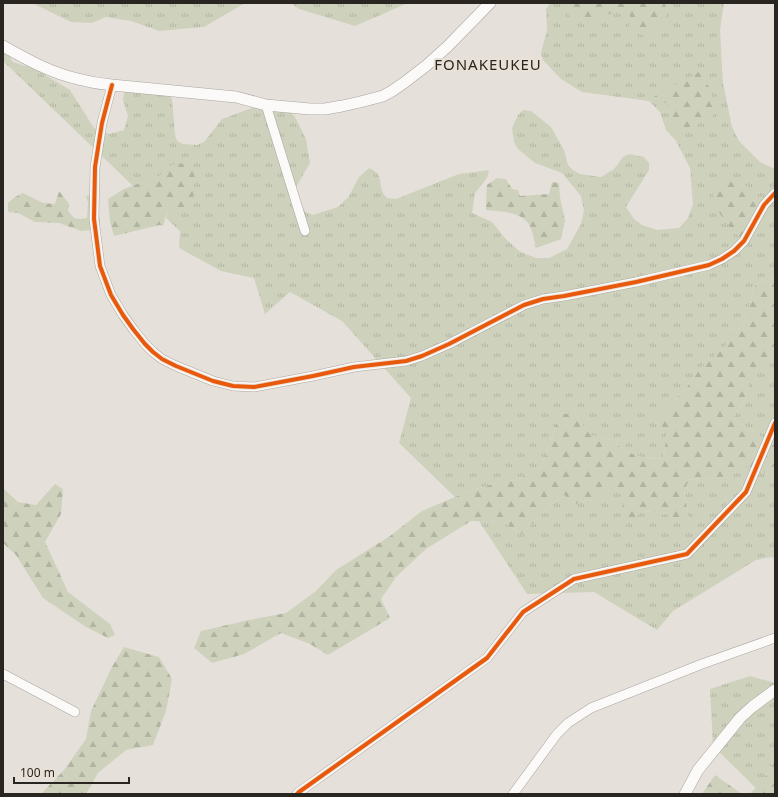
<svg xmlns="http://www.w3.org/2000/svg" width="778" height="797" font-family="'Noto Sans',sans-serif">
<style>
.grass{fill:url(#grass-tufts)}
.forest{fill:url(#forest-firs)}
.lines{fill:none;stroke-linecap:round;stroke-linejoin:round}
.minor-casing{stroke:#a8a5a0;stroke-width:10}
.tertiary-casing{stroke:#a8a5a0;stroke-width:12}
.minor{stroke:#fbfaf9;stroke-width:9}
.tertiary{stroke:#fbfaf9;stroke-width:11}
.cycleway-casing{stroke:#eae1d6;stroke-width:6}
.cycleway{stroke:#e8590c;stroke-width:4}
.labels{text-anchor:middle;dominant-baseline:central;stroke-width:4;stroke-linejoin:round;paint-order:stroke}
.quarter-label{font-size:15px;letter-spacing:1px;fill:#292521;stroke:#eae1d6}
</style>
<defs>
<pattern id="grass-tufts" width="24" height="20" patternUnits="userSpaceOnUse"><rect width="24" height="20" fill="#ced2bc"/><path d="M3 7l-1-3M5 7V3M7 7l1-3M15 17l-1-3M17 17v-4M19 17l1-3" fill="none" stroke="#b1b4a1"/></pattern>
<pattern id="forest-firs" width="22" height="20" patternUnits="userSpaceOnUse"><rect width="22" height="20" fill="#ced2bc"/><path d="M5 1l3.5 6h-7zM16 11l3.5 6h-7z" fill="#b1b4a1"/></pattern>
</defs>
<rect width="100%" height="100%" fill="#e6e0da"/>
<path class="grass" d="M32 3H245L204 27 159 31 131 21 106 17 92 23 71 22Z
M291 3H408L355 26 299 9Z
M550 3H724L720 30 723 83 732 127 739 141 760 162 773 168H775V277L755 285 746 318 730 342 700 369 687 387 662 413 667 433 663 459 644 458 622 450 614 440 590 435 576 415 559 413 551 441 541 468 516 480 501 482 469 491 455 497 399 443 411 398 342 321 290 292 265 314 254 278 221 271 179 248 180 231 166 218 168 209H185L172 165 160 176 133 186 3 61V46L13 62 35 69 70 90 94 128 109 134 124 130 128 116 123 100 124 93 133 81 155 85 168 92 172 99 175 134 177 141 183 144 197 145 204 142 222 119 260 105 289 111 295 117 306 139 310 163 291 196 306 212 313 215 338 207 349 196 359 177 369 168C384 175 378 181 383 193 384 195 386 197 387 198L396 199 459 174 489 170 487 178 475 193 472 213 492 222 505 238 519 251 536 258H549L567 249 581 224 584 210 581 196 562 173 535 163 518 149 514 142 512 128 518 115 523 110 531 111 551 127 564 150 568 165 573 170 580 174 601 177 614 169 623 157 629 154 644 157 649 163V170L626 207 634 219 642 225 657 230 679 228 688 218 693 204 690 168 676 141 666 130 660 112 649 101 582 92 561 79 543 60 541 53 547 30 546 9Z
M775 346V444L771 443 733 418 745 398 751 376 767 360Z
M740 463 775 477V558L771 557 756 560 673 611 657 630 594 592 527 594 479 521 503 522 522 534 551 504 564 495 576 504 609 491H621L642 511 667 514 677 520H689L684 491 689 480 728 477Z
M750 676 775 683V747L770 771 756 788 713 746 710 689Z"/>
<path class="forest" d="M563 3H665L667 15 647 37 629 30 630 16 626 7 607 15 585 25 570 18Z
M699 72 708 85 716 106 712 118 681 131 667 122 670 110 666 103 652 98 665 90Z
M189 162 195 171 193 205 185 209H168L163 226 160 225 114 236 110 222 108 199 124 189 159 176 172 165Z
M497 178 506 179 512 189 518 190 520 196 549 194 552 182 559 183 560 197 565 221 561 239 536 248C534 240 533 230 528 223 520 212 499 211 486 210V203L487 185Z
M725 180 747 186 758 195 756 204 754 223 740 237 732 231 718 211 712 192 714 182Z
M59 191 69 204 68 211 74 218 80 219 87 218 88 203 86 196 90 195 94 207 100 218V225L92 230 81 231 59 223 35 222 18 213 8 212V203L15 197 23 193 43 203 55 204Z
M775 277V346L767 360 751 377 745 398 733 418 771 443 775 444V477L740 463 729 477 689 480 684 491 689 520H677L667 514 642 511 625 526 621 492 609 491 576 504 564 495 551 504 522 534 503 522 471 521 426 549 396 577 381 599 390 618 328 655 310 644 281 633 244 654 212 663 194 648 201 631 249 620 286 613 316 591 336 570 390 536 422 511 469 491 501 482 516 480 541 468 551 441 559 413 576 415 590 435 614 440 622 450 644 458 663 459 667 433 657 420 662 413 687 387 700 369 730 342 746 318 755 285Z
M55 484 63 489 61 514 45 542 52 557 68 592 110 624 115 635 108 638 86 627 43 598 16 555 3 543V488L18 502 36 505Z
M124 647 159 657 172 679 166 711 153 745 126 750 98 773 86 794H41L64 770 86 739 91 711 112 667Z
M775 747V794H750L770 771Z
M715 775 742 794H702Z"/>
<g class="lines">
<g class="minor-casing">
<path id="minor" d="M112 85 102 123 95 167 94 219 100 266 111 295 123 315 133 329 145 344 153 352 162 359 176 366 213 381 233 386 254 387 313 376 354 367 406 361 422 356 449 344 524 305 543 299 564 296 636 282 709 265 722 259 734 251 744 241 764 205 775 193
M266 105 305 231
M3 674 75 712
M297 794 299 792 487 658 523 612 574 579 687 554 746 492 775 423
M513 794 557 734 568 723 591 708 702 664 775 638"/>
</g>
<g class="tertiary-casing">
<path id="tertiary" d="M3 46C26 59 51 73 78 79 89 82 100 84 112 85L236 97 266 105 310 109H325L342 106 360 102 383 96 392 91 405 82 427 65 448 46 490 3
M685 794 698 770 740 718 752 707 775 690"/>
</g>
<use href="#minor" class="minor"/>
<use href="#tertiary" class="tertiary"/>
<g class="cycleway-casing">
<path id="cycleway" d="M112 85 102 123 95 167 94 219 100 266 111 295 123 315 133 329 145 344 153 352 162 359 176 366 213 381 233 386 254 387 313 376 354 367 406 361 422 356 449 344 524 305 543 299 564 296 636 282 709 265 722 259 734 251 744 241 764 205 775 193
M297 794 299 792 487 658 523 612 574 579 687 554 746 492 775 423"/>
</g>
<use href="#cycleway" class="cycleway"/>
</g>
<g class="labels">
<g class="quarter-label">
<text x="488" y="64">FONAKEUKEU</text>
</g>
</g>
<rect width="778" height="797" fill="none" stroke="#292521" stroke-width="8"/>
<path d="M14 777v6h115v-6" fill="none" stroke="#292521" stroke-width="2"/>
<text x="20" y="777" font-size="12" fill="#292521" stroke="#eae1d6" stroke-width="3" paint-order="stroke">100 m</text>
</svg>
